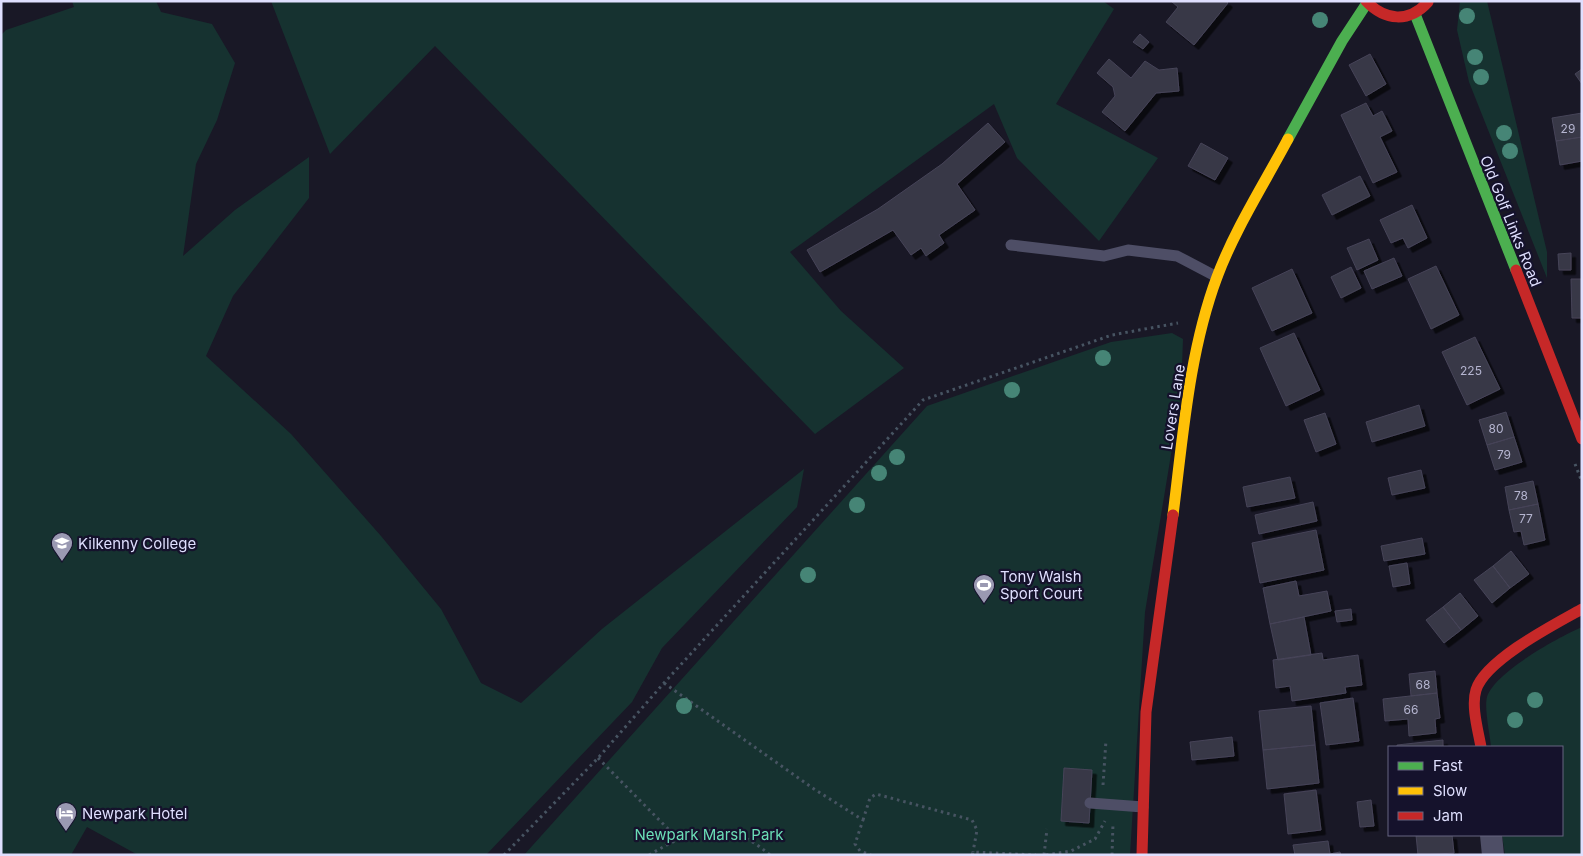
<svg xmlns="http://www.w3.org/2000/svg" width="1583" height="856" font-family="Inter,sans-serif">
<style>
.green{fill:#163230}
.building{fill:#383747;stroke:#464458;filter:url(#shadow)}
.lines{fill:none;stroke-linecap:round;stroke-linejoin:round}
.path{stroke:#475462;stroke-width:3;stroke-dasharray:2.5 4;stroke-linecap:butt}
.lane{stroke:#4e4e66;stroke-width:11}
.street{stroke:#4e4e66;stroke-width:22}
.fast{stroke:#4caf50;stroke-width:11}
.slow{stroke:#ffc107;stroke-width:11}
.jam{stroke:#c62828;stroke-width:11}
.tree{fill:#468576}
.labels{text-anchor:middle;dominant-baseline:central;stroke-width:4.5;stroke-linejoin:round;paint-order:stroke}
.number-label{font-size:12px;fill:#b5b5d0}
.street-label{font-size:15px;fill:#dfdffe;stroke:#15122c}
.poi-label{font-size:15px;fill:#dfdffe;stroke:#15122c;text-anchor:start}
.park-label{font-size:15px;fill:#6bdeb7;stroke:#15122c}
</style>
<defs>
<filter id="shadow"><feDropShadow dx="4.5" dy="4.5" stdDeviation="0" flood-color="#0009"/></filter>
</defs>
<rect width="100%" height="100%" fill="#191826"/>
<path class="green" d="M72 1H156L161 12 212 24 235 63 217 120 196 164 183 256 235 210 309 157V198L233 296 206 356 291 434 381 536 441 609 481 683 521 703 602 629 804 469 797 507 662 648 632 702 486 855H138L87 827 71 855H1V35L6 30 74 7Z
M271 1H1103L1114 9 1056 104 1158 158 1099 241 1017 158 994 104 790 252 841 311 904 368 815 434 435 46 330 154Z
M1460 1H1487L1547 252V278L1469 82 1457 30Z
M1172 333 1183 339 1181 394 1145 612 1130 855H524L927 406 1111 342Z
M1582 627V855H1505L1502 835H1562V747H1491C1490 735 1484 708 1487 697 1495 672 1557 638 1582 627Z"/>
<path class="building" d="M1171 1H1226L1228 3 1194 45 1166 22 1178 7Z
M1140 34 1149 42 1143 49 1133 42Z
M1370 54 1386 84 1366 96 1349 65Z
M1109 59 1131 78 1145 61 1159 70 1177 68 1179 91 1156 93 1125 131 1102 112 1115 96 1113 87 1097 73Z
M1582 69V84L1575 74Z
M1366 103 1373 116 1382 111 1392 131 1380 137 1397 172 1373 183 1341 115Z
M1582 113V137L1556 141 1552 118Z
M988 123 1005 142 957 184 975 210 939 235 944 243 926 256 921 248 911 255 893 230 820 272 807 250 878 209 942 164Z
M1582 137V161L1560 165 1556 141Z
M1201 143 1228 158 1215 180 1188 166Z
M1360 176 1370 196 1332 215 1322 195Z
M1412 205 1427 238 1408 248 1403 238 1391 243 1380 220Z
M1369 239 1378 260 1357 270 1347 248Z
M1571 253V270H1559L1558 254Z
M1394 258 1402 276 1372 289 1364 271Z
M1436 266 1459 315 1431 329 1408 279Z
M1351 267 1361 288 1341 298 1331 277Z
M1292 269 1312 313 1272 331 1252 288Z
M1571 279H1582V318H1572Z
M1294 333 1320 390 1286 406 1260 348Z
M1475 337 1500 389 1467 405 1442 352Z
M1419 405 1425 426 1372 442 1366 422Z
M1506 412 1514 437 1487 445 1479 420Z
M1325 413 1336 444 1316 452 1304 420Z
M1514 437 1522 462 1495 470 1487 445Z
M1421 470 1425 488 1392 495 1388 478Z
M1290 477 1295 498 1247 507 1243 487Z
M1533 481 1538 504 1509 510 1505 487Z
M1313 502 1317 521 1259 534 1255 515Z
M1538 504 1545 540 1524 545 1521 531 1514 532 1509 510Z
M1316 530 1324 570 1260 583 1252 543Z
M1422 538 1425 554 1384 561 1381 546Z
M1511 551 1529 574 1510 588 1493 566Z
M1407 563 1410 584 1393 587 1389 566Z
M1493 566 1510 588 1492 603 1474 580Z
M1296 581 1299 596 1327 591 1331 611 1270 624 1263 588Z
M1460 593 1478 616 1461 630 1443 607Z
M1443 607 1461 630 1444 643 1426 620Z
M1351 609 1352 620 1337 622 1335 611Z
M1304 617 1311 655 1278 660 1270 624Z
M1322 653 1323 660 1358 655 1362 685 1345 687 1346 693 1292 701 1290 686 1276 688 1273 660Z
M1435 671 1437 693 1411 696 1409 674Z
M1437 693 1440 718 1435 719 1436 733 1409 736 1408 719 1385 721 1383 699Z
M1353 698 1359 741 1326 745 1320 703Z
M1311 706 1315 745 1263 750 1259 711Z
M1232 737 1234 756 1192 760 1190 742Z
M1443 740V747H1397V745Z
M1315 745 1319 783 1267 789 1263 750Z
M1064 768 1092 770 1089 823 1061 821Z
M1316 790 1321 830 1288 834 1284 794Z
M1371 800 1374 826 1360 827 1357 802Z
M1416 835H1452L1454 853 1418 855Z
M1328 841 1330 854 1340 852 1341 855H1295L1293 845Z"/>
<g class="lines">
<path class="path" d="M1575 464 1582 482
M664 683 814 789 863 820 855 844 860 851 871 855
M598 758 677 838
M1103 785 1106 740
M863 820 870 798 876 794 972 820 977 830 973 852
M504 855 598 758 664 683 923 400 1112 335 1178 323
M649 855C695 828 726 817 770 855
M972 855 973 852 1036 855
M1044 855 1047 829
M1046 855 1071 851 1095 839 1105 821
M1112 855 1113 823"/>
<path class="lane" d="M1011 245 1104 256 1128 250 1177 256 1217 277
M1090 803 1143 807"/>
<path class="street" d="M1491 835 1493 855"/>
<path class="fast" d="M1415 14 1516 270
M1288 139 1342 41 1367 3"/>
<path class="slow" d="M1173 515C1183 436 1189 352 1217 277 1235 229 1264 184 1288 139"/>
<path class="jam" d="M1366 1C1385 21 1409 23 1428 2
M1516 270 1582 439
M1481 747C1478 730 1471 706 1476 690 1485 660 1555 624 1582 609
M1142 855 1146 712 1173 515"/>
</g>
<g class="tree">
<circle cx="1467" cy="16" r="8"/>
<circle cx="1320" cy="20" r="8"/>
<circle cx="1475" cy="57" r="8"/>
<circle cx="1481" cy="77" r="8"/>
<circle cx="1504" cy="133" r="8"/>
<circle cx="1510" cy="151" r="8"/>
<circle cx="1103" cy="358" r="8"/>
<circle cx="1012" cy="390" r="8"/>
<circle cx="897" cy="457" r="8"/>
<circle cx="879" cy="473" r="8"/>
<circle cx="857" cy="505" r="8"/>
<circle cx="808" cy="575" r="8"/>
<circle cx="1535" cy="700" r="8"/>
<circle cx="684" cy="706" r="8"/>
<circle cx="1515" cy="720" r="8"/>
</g>
<defs>
<g id="school-pin" transform="scale(1.125)"><path d="M0 17L-7.5 6A9.5 9.5 0 1 1 7.5 6Z" fill="#9a99b2" stroke="#15122c"/><path d="M0-5L7-2L0 1L-7-2ZM-4 1L0 2.5L4 1V4Q0 6-4 4Z" fill="#fff"/></g>
<g id="stadium-pin" transform="scale(1.125)"><path d="M0 17L-7.5 6A9.5 9.5 0 1 1 7.5 6Z" fill="#9a99b2" stroke="#15122c"/><path d="M0-5a6.5 5 0 1 0 0 10a6.5 5 0 1 0 0-10ZM-3.5-1.8h7v3.6h-7Z" fill="#fff"/></g>
<g id="hotel-pin" transform="scale(1.125)"><path d="M0 17L-7.5 6A9.5 9.5 0 1 1 7.5 6Z" fill="#9a99b2" stroke="#15122c"/><path d="M-6-4.5h1.5V1H6V5H4.5V3h-9V5H-6ZM-4 0a1.8 1.8 0 1 1 3.6 0ZM.5 0V-2.5h3Q6-2.5 6 0Z" fill="#fff"/></g>
</defs>
<g fill-rule="evenodd">
<use href="#school-pin" x="62" y="543"/>
<use href="#stadium-pin" x="984" y="585"/>
<use href="#hotel-pin" x="66" y="813"/>
</g>
<g class="labels">
<g class="number-label">
<text x="1568" y="128">29</text>
<text x="1471" y="370">225</text>
<text x="1496" y="428">80</text>
<text x="1504" y="454">79</text>
<text x="1521" y="495">78</text>
<text x="1526" y="518">77</text>
<text x="1423" y="684">68</text>
<text x="1411" y="709">66</text>
</g>
<g class="street-label">
<text transform="translate(1511 221) rotate(68)">Old Golf Links Road</text>
<text transform="translate(1173 407) rotate(-81)">Lovers Lane</text>
</g>
<g class="poi-label">
<text x="78" y="543">Kilkenny College</text>
<text x="1000" y="576">Tony Walsh<tspan x="1000" dy="17">Sport Court</tspan></text>
<text x="82" y="813">Newpark Hotel</text>
</g>
<g class="park-label">
<text x="709" y="834">Newpark Marsh Park</text>
</g>
</g>
<rect width="1583" height="856" fill="none" stroke="#dfdffe" stroke-width="5"/>
<rect x="1388" y="746" width="175" height="90" fill="#15122c" stroke="#666480"/>
<rect x="1398" y="762" width="25" height="8" fill="#4caf50" stroke="#666480"/>
<text x="1433" y="771" font-size="15" fill="#dfdffe">Fast</text>
<rect x="1398" y="787" width="25" height="8" fill="#ffc107" stroke="#666480"/>
<text x="1433" y="796" font-size="15" fill="#dfdffe">Slow</text>
<rect x="1398" y="812" width="25" height="8" fill="#c62828" stroke="#666480"/>
<text x="1433" y="821" font-size="15" fill="#dfdffe">Jam</text>
</svg>
